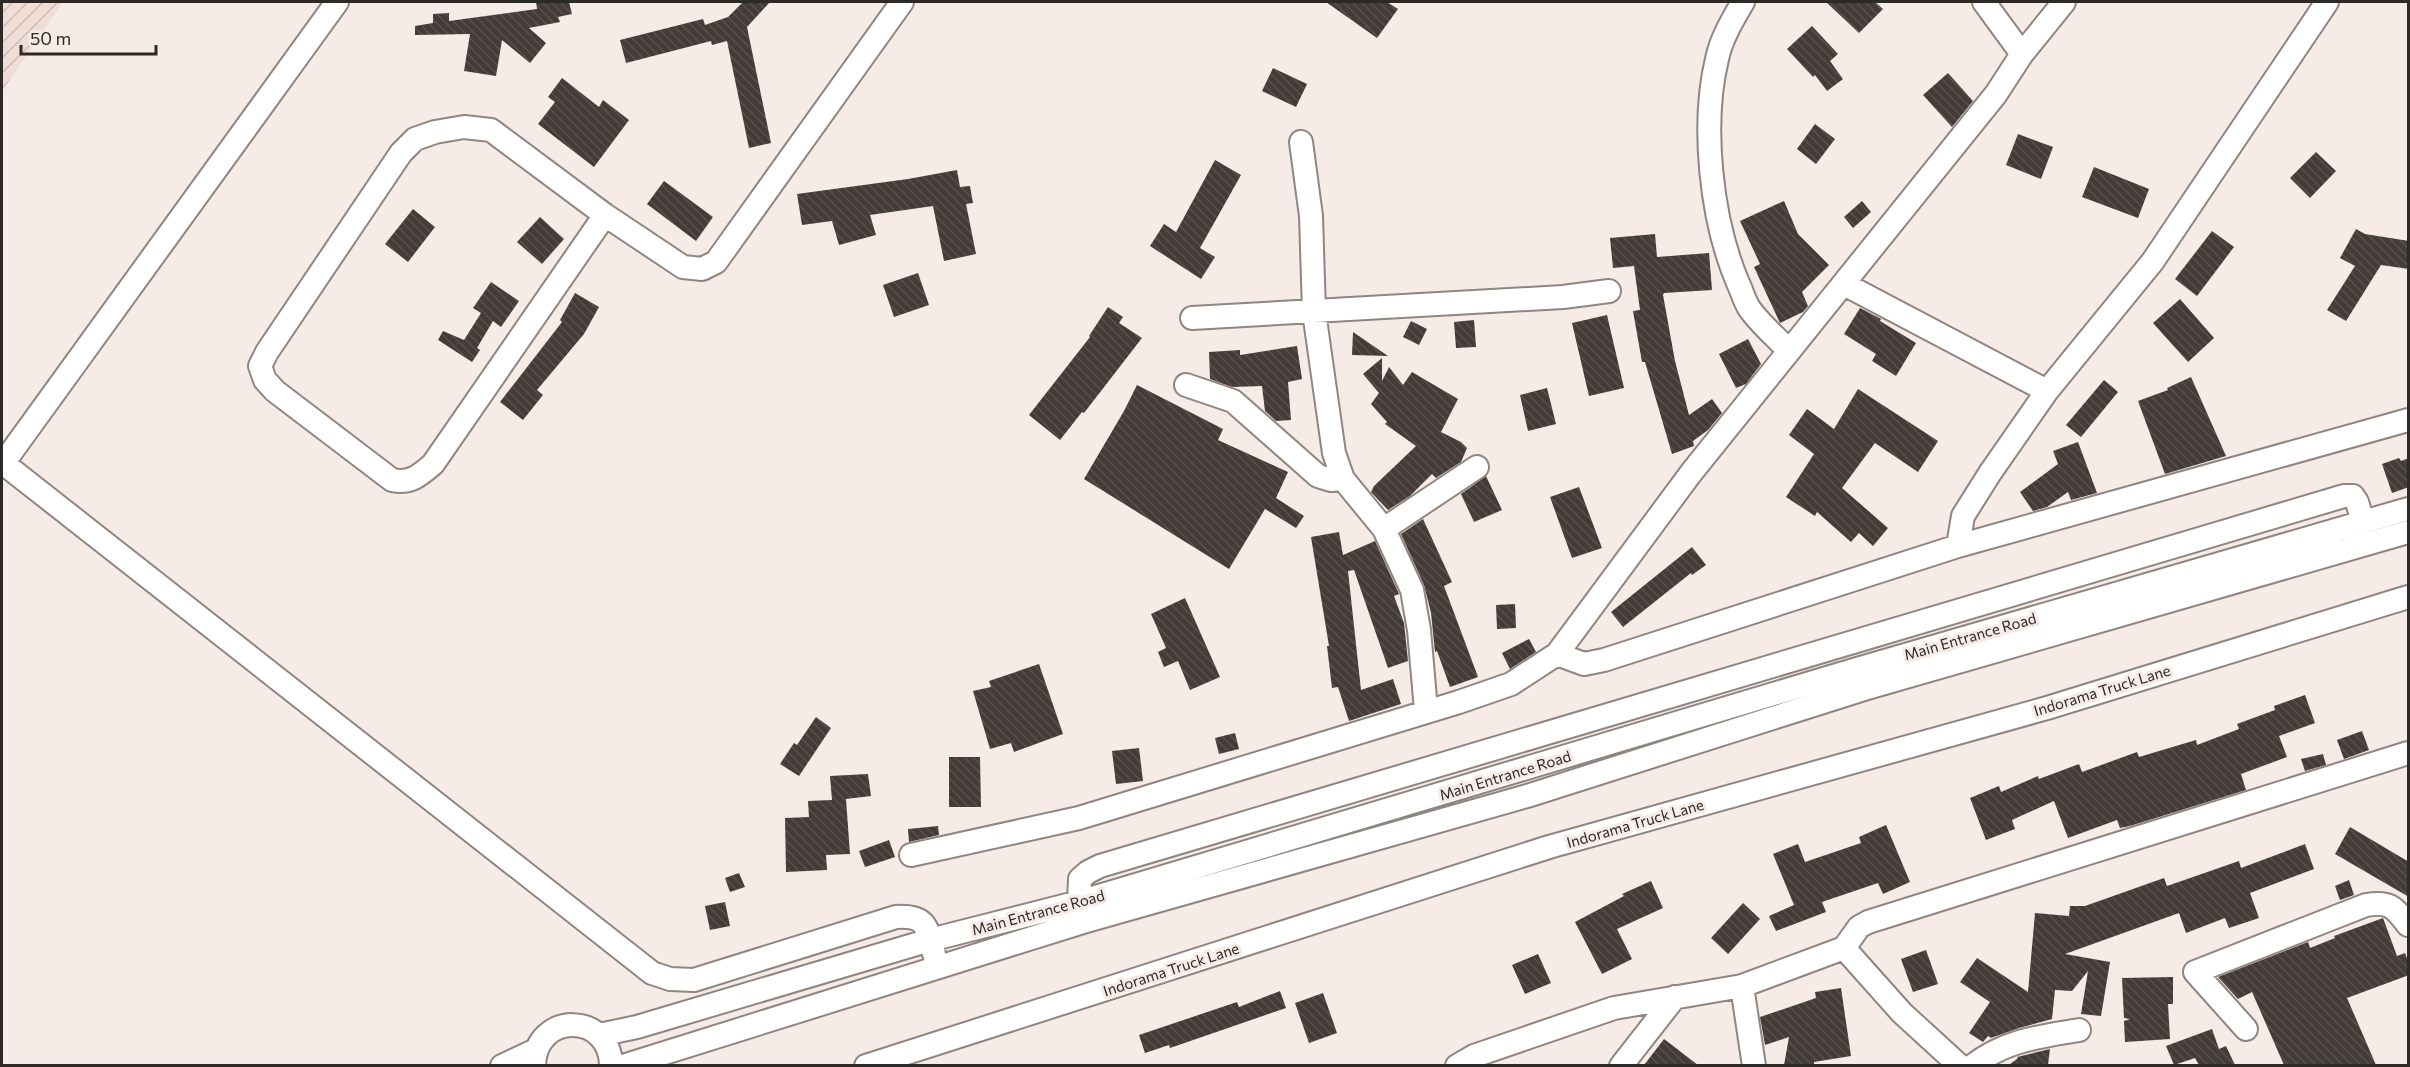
<svg xmlns="http://www.w3.org/2000/svg" width="2410" height="1067" font-family="Commissioner,sans-serif">
<style>
.industrial{fill:url(#industrial-furrows)}
.building{fill:url(#building-back-hatch)}
.lines{fill:none;stroke-linecap:round;stroke-linejoin:round}
.minor-casing{stroke:#8f8581;stroke-width:26}
.minor{stroke:#fff;stroke-width:22}
.labels{text-anchor:middle;dominant-baseline:central;stroke-width:6;stroke-linejoin:round;paint-order:stroke}
.street-label{font-size:15px;fill:#2d2927;stroke:#f6ebe7}
</style>
<defs>
<pattern id="industrial-furrows" width="10" height="10" patternUnits="userSpaceOnUse" patternTransform="scale(1.5)"><rect width="10" height="10" fill="#f0ddd5"/><path d="M-1 1l2-2M0 10L10 0M9 11l2-2" fill="none" stroke="#cebeb7"/></pattern>
<pattern id="building-back-hatch" width="6" height="6" patternUnits="userSpaceOnUse" patternTransform="scale(1.5)"><rect width="6" height="6" fill="#453c39"/><path d="M-1 5l2 2M0 0l6 6M5-1l2 2" fill="none" stroke="#57504d"/></pattern>
</defs>
<rect width="100%" height="100%" fill="#f6ebe7"/>
<path class="industrial" d="M2 2H63L2 91Z"/>
<path class="building" d="M536 2H569L572 14 558 17 560 22 529 28 546 43 530 63 502 40 496 76 464 71 470 34 415 35V26L433 23V14L449 13V21L537 9Z
M743 2H770L747 27 771 143 749 148 727 41 712 45 711 41 626 63 620 40 703 19 705 25 728 17Z
M1326 2H1387L1398 9 1377 38Z
M1826 2H1875L1883 9 1859 33Z
M1812 26 1838 54 1830 61 1843 79 1827 91 1815 75 1813 77 1787 49Z
M1273 68 1307 84 1296 107 1262 91Z
M1948 73 1973 101 1952 127 1923 95Z
M562 78 599 107 603 100 629 120 594 167 538 124 555 102 548 97Z
M1815 124 1835 139 1816 164 1797 149Z
M2018 134 2053 147 2041 179 2006 165Z
M2316 152 2336 171 2310 198 2290 178Z
M1215 160 1241 175 1200 248 1215 257 1201 279 1150 246 1164 224 1176 232Z
M2094 167 2149 189 2138 218 2082 197Z
M957 170 960 187 970 186 973 203 966 204 976 254 944 261 933 206 870 215 876 235 839 245 832 221 802 225 797 194 908 179Z
M664 181 713 217 696 241 647 204Z
M1784 201 1798 234 1829 265 1802 292 1808 306 1803 312 1780 323 1754 267 1760 264 1740 221Z
M1862 201 1871 212 1853 228 1844 217Z
M413 209 435 227 408 262 385 244Z
M540 217 564 239 542 264 517 242Z
M2356 229 2365 234 2409 241V269L2381 265 2346 321 2327 310 2355 266 2340 258Z
M2212 231 2234 247 2197 296 2175 279Z
M1655 234 1657 257 1709 253 1712 290 1664 293 1663 295 1675 361 1689 415 1712 399 1722 413 1708 430 1693 441 1694 446 1672 454 1645 362H1642L1633 311 1640 310 1634 266 1613 268 1610 238Z
M918 273 929 305 894 317 883 285Z
M491 282 519 301 501 327 493 321 477 348 480 350 472 362 438 340 443 331 464 340 481 313 473 308Z
M575 293 599 307 584 334 537 390 543 395 523 420 500 402 562 322 560 320Z
M2180 299 2214 338 2188 362 2153 323Z
M1108 307 1123 317 1119 323 1142 338 1084 413 1082 412 1060 440 1029 415 1090 337 1089 336Z
M1860 308 1881 319 1880 321 1916 343 1896 376 1872 361 1876 354 1844 334Z
M1607 315 1624 388 1589 396 1572 323Z
M1474 320 1476 347 1456 348 1454 322Z
M1411 321 1427 329 1419 345 1403 337Z
M1353 332 1388 356 1352 355Z
M1748 339 1761 364 1746 384 1736 388 1719 354Z
M1297 346 1302 379 1288 382 1291 420 1276 421 1265 411 1262 386 1232 387 1210 379 1209 352 1240 350V355Z
M1382 358V381L1389 367 1403 385 1412 372 1458 399 1441 432 1461 442 1467 448 1461 462 1436 478 1432 474 1410 496 1388 510 1371 492 1374 486 1416 446 1385 424 1387 422 1371 404 1379 393 1363 374Z
M2191 377 2226 456 2165 474 2138 401 2168 390 2167 388Z
M2104 380 2118 392 2081 437 2066 425Z
M1137 385 1223 429 1218 440 1288 472 1276 498 1304 516 1296 528 1265 509 1229 569 1084 479 1124 411Z
M1547 388 1556 424 1528 431 1520 395Z
M1858 389 1938 441 1918 472 1875 443 1842 488 1888 528 1873 546 1859 533 1851 542 1817 512 1815 516 1786 497 1814 454 1789 435 1807 409 1834 429Z
M2078 442 2097 493 2071 500 2068 492 2047 507 2033 511 2020 492 2058 464 2053 451Z
M2399 458 2401 461 2409 458V487L2392 493 2382 464Z
M1486 476 1502 510 1474 522 1461 494Z
M1579 487 1602 548 1572 558 1550 497Z
M1423 519 1452 582 1444 586 1478 677 1450 687 1437 651 1435 652 1431 613 1424 585 1401 534Z
M1339 532 1343 555 1375 541 1399 594 1394 596 1404 623 1408 661 1388 668 1354 570 1348 571 1361 690 1393 679 1401 704 1349 721 1338 687 1332 688 1327 646H1329L1311 537Z
M1692 547 1706 565 1692 575 1691 573 1623 627 1611 612Z
M1185 598 1220 677 1190 690 1178 661 1164 667 1158 652 1166 648 1151 614Z
M1515 604 1516 628 1497 629 1496 605Z
M1529 639 1536 652 1510 669 1502 653Z
M1039 664 1063 734 1014 752 1011 743 990 749 973 691 991 687 989 681Z
M2305 695 2315 723 2279 736 2287 757 2241 774 2246 790 2130 826 2120 828 2117 820 2068 838 2054 801 2012 820 2015 829 1986 840 1970 798 1999 786 2001 792 2038 776 2039 779 2079 764 2082 772 2137 752 2139 757 2196 740 2197 745 2239 729 2237 724 2275 710 2274 706Z
M816 717 831 728 799 776 780 764 794 743 797 745Z
M2362 731 2369 750 2344 759 2337 740Z
M1235 733 1239 749 1219 754 1215 738Z
M1139 748 1143 781 1116 784 1112 751Z
M2323 754 2326 765 2305 771 2301 759Z
M949 757H980L981 807H949Z
M868 774 871 796 846 799 850 854 826 855 827 870 786 872 785 818 809 817 808 801 832 800 830 776Z
M1886 825 1910 882 1883 894 1878 883 1822 902 1826 912 1776 931 1769 916 1794 905 1773 854 1798 844 1805 862 1861 843 1859 837Z
M938 826 939 835 909 842 908 829Z
M2350 827 2409 862V897L2335 854Z
M889 840 895 857 865 867 859 851Z
M2305 844 2314 869 2250 893 2259 918 2229 928 2225 918 2186 933 2179 913 2065 954 2110 962 2101 1016 2081 1014 2088 971 2072 991 2055 990 2052 1019 2019 1028 1991 1038 1988 1036 1983 1042 1969 1033 1990 1002 1960 982 1977 958 2028 992 2035 913 2069 916 2070 906H2085L2164 878 2167 886 2239 861 2241 868Z
M739 873 745 887 730 892 725 878Z
M2349 880 2354 895 2340 900 2335 886Z
M1651 881 1663 908 1617 929 1632 959 1602 974 1575 922 1624 896 1622 894Z
M725 902 730 926 710 930 705 906Z
M1743 903 1760 919 1728 954 1711 938Z
M2383 918 2397 956 2405 953 2409 963V975L2347 998 2376 1065H2284L2252 992 2238 999 2218 977 2308 942 2310 948 2335 938 2334 936Z
M1926 950 1938 984 1913 992 1901 959Z
M1538 954 1551 983 1525 994 1512 965Z
M2173 977V1004H2168L2170 1039 2125 1042 2124 1021 2130 1019 2124 1018 2122 978Z
M1841 988 1851 1056 1814 1062V1065H1784L1789 1037 1765 1045 1760 1017 1816 998 1815 992Z
M1280 991 1286 1008 1170 1048 1169 1045 1145 1053 1139 1035 1237 1002 1239 1007Z
M1323 993 1337 1033 1309 1043 1295 1003Z
M2212 1029 2219 1049 2226 1046 2235 1065H2199L2195 1058 2174 1065 2166 1046Z
M1664 1039 1698 1065H1644Z
M2050 1049 2048 1065H2009L2018 1058 2017 1057Z"/>
<g class="lines">
<g class="minor-casing">
<path id="minor" d="M1743 2C1733 19 1721 39 1717 59 1701 125 1711 220 1738 283 1742 291 1744 300 1749 308 1759 323 1776 337 1789 351
M1984 2 2022 54
M1301 142 1311 216 1314 312 1334 453 1343 479 1384 529 1412 590 1419 630 1426 710
M605 215 433 464C419 476 410 484 392 480L275 391 265 380 260 366 267 352 401 153 415 139 435 132 464 127 491 130 605 215 683 267 702 269 716 262 902 2
M1844 284 2047 391
M1192 318 1563 297 1609 291
M1186 385 1233 401 1318 476 1331 480 1343 479
M3 463 652 973 670 979 694 980 896 917C927 915 927 927 934 954
M2 465 337 2
M1384 529 1477 467
M1958 546 1963 516 1990 473 2047 391 2153 261 2327 2
M1557 654 1584 664 1604 660 1958 546 2408 420
M911 855 1079 818 1459 702 1511 684 1557 654 1691 473 1996 94 2022 54 2064 2
M1081 914 1079 902 1080 879 1088 872 1100 866 2344 496H2353L2357 502 2363 522
M1844 948 1902 1013 1960 1066
M1742 986 1754 1066
M2246 1029 2195 972 2366 905C2390 901 2394 907 2408 925
M599 1035 637 1027 930 940 1079 902 1857 669 2408 509
M502 1066 536 1050
M534 1066C535 1011 611 1012 611 1066
M623 1066 1083 922 1527 796 1864 689 2408 532
M866 1066 1549 847 2047 708 2408 597
M1457 1066 1474 1056 1614 1008 1742 986 1844 948 1859 927 1868 922 2408 753
M1621 1066 1675 997
M1972 1066C2006 1040 2038 1037 2079 1030"/>
</g>
<use href="#minor" class="minor"/>
</g>
<g class="labels">
<g class="street-label">
<text transform="translate(1970 636) rotate(-16)">Main Entrance Road</text>
<text transform="translate(2102 690) rotate(-17)">Indorama Truck Lane</text>
<text transform="translate(1505 775) rotate(-17)">Main Entrance Road</text>
<text transform="translate(1635 823) rotate(-16)">Indorama Truck Lane</text>
<text transform="translate(1038 912) rotate(-15)">Main Entrance Road</text>
<text transform="translate(1171 969) rotate(-18)">Indorama Truck Lane</text>
</g>
</g>
<rect width="2410" height="1067" fill="none" stroke="#2d2927" stroke-width="6"/>
<path d="M21 45v9h135v-9" fill="none" stroke="#2d2927" stroke-width="3"/>
<text x="30" y="45" font-size="18" fill="#2d2927" stroke="#f6ebe7" stroke-width="4.5" paint-order="stroke">50 m</text>
</svg>
